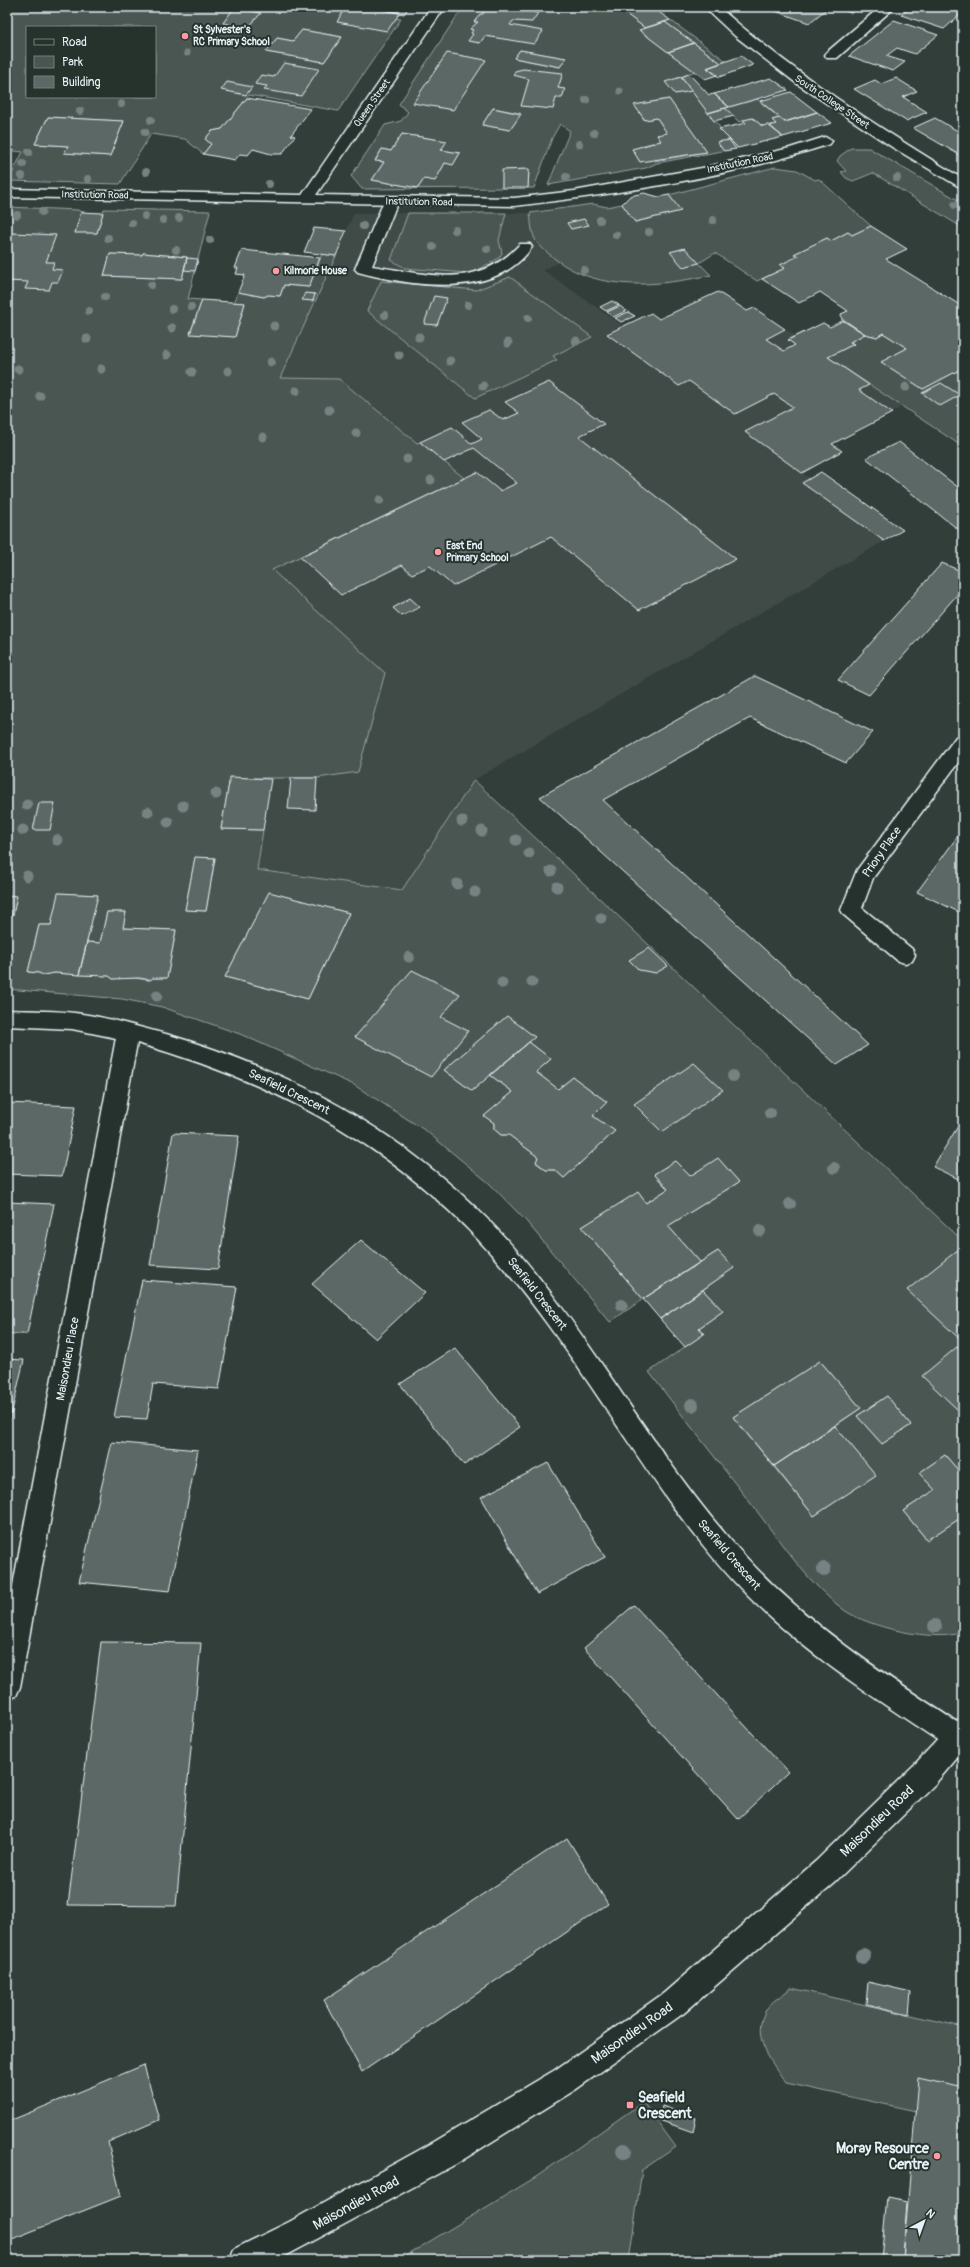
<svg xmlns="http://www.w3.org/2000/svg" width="970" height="2267" font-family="Pangolin,sans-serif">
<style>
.built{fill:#3f4b46}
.green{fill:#495651;stroke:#98a4a4;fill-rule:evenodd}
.building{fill:#5c6865;stroke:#e8f1f8}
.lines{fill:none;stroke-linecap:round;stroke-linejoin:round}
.lane-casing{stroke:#e8f1f8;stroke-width:3}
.street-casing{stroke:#e8f1f8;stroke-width:3}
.secondary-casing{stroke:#e8f1f8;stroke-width:3}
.highway-casing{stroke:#e8f1f8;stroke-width:3}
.lane{fill:#26332d;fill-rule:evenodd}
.street{fill:#26332d;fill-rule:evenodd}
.secondary{fill:#26332d;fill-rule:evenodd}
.highway{fill:#26332d;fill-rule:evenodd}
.tree{fill:#778382}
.poi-dot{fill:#ff9aa2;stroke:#26332d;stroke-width:1.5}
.labels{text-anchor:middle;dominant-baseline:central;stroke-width:4;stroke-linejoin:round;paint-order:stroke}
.far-poi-label{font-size:10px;font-weight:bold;fill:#e8f1f8;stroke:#26332d;text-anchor:start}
.far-street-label{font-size:10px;fill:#e8f1f8;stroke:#26332d}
.street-label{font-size:12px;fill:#e8f1f8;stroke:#26332d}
.near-street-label{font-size:14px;fill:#e8f1f8;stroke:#26332d}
.near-poi-label{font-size:14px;font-weight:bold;fill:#e8f1f8;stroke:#26332d;text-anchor:start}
</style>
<rect width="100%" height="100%" fill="#323e39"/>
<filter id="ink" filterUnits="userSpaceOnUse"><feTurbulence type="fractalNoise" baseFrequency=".025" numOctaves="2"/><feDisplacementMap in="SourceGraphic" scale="8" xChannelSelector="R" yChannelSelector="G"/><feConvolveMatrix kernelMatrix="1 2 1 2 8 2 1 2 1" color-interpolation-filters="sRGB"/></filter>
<g filter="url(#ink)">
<path class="built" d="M354 213H530L534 237 547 253 560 262 543 270 623 326 651 313 659 319 718 292 747 311 754 308 902 407 833 444 842 451 802 473 810 478 821 472 903 530 474 780 403 890 257 870 271 779 182 776 280 378Z"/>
<path class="green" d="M7 7H345L341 13 401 19 338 111 249 95 222 129 212 131 205 139 211 144 203 154 185 139 151 134 120 184 8 181 23 152 7 150V128L12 118H7ZM234 8 261 13 248 28 224 23ZM27 27H155V97H27ZM302 30 342 37 324 62 266 52 277 38 293 41ZM48 117 124 121 110 156 65 153 68 146 35 144Z
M463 7H635L622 11 645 28 640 31 695 71 681 77C701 100 716 126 738 148L657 163 646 168 548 185 570 131 560 124 552 138 534 188H528L529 169 503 170 502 188 362 189 351 176 385 125 401 121 408 112 399 104ZM520 50 565 58V59L560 67 514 58ZM669 99 706 152 655 161 644 147 643 145 661 141 657 135 667 133 657 118 644 120 635 105ZM493 108 520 113V114L510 130 482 125ZM402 134 446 141 441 150 460 153 453 164 445 163 435 180 424 179 418 188 372 180 384 162 375 160 382 149 391 151Z
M670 20 726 61 721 63 665 22Z
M757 99 779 118 772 120 776 124 762 126 753 118 739 122 725 108Z
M851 148H869L963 203V228L873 173 853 181 846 178 841 172 846 171 837 161 840 156Z
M775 167 797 170 815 180 819 179 871 226 852 235 848 232 831 241 827 238 794 254 798 256 780 265 785 268 757 281 715 253 699 263 711 275C659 286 600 293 555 259 548 253 537 245 534 237 531 230 531 220 530 213L593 204 607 207 622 204 635 222 680 211 669 195Z
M7 207 78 210 81 212 75 232 97 233 104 209 210 211 188 299 202 300 190 333 235 337 245 303H234L238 292 264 297 268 295 280 296 284 285 309 287 322 254 336 256 280 378 339 379 417 443 420 442 464 478 272 570 385 673 358 772 317 778H230L221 829 263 830 257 870 402 890 474 780 963 1241V1476L945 1455 919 1473 935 1490 903 1511 927 1540 959 1519 963 1524V1632C935 1643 868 1627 844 1610 810 1585 784 1547 759 1514 722 1467 686 1420 649 1372L703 1334 699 1328 723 1311 703 1290 733 1268 718 1251 700 1262 668 1226 739 1182 718 1159 690 1176 675 1161 654 1174 668 1189 646 1203 638 1193 582 1227 643 1299 610 1322 526 1221 489 1183 426 1131 354 1085 240 1034 162 1007 122 999 7 989ZM143 253 187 257 182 279 104 276 110 254 142 255ZM195 858H215L206 911 185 910ZM59 893 97 895 87 942 100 943 107 912H126L123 928 176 930 167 978H153L149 980 124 977 113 979 109 976 55 973 43 975 39 973 28 972 39 925H51ZM269 893 349 913 308 999 225 977ZM507 1016 529 1042 551 1059 536 1072 558 1089 573 1077 607 1102 593 1116 614 1132 564 1178 555 1170H546L536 1163 538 1157 509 1135H501L494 1129V1123L485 1116 513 1092 490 1075 472 1091 444 1070ZM820 1361 861 1408 835 1426 875 1475 814 1516 733 1417ZM887 1396 911 1425 882 1444 857 1416Z
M408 213H506L499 240 502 253 499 258 478 270 466 273 405 268 391 260Z
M510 277 592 337 553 356 557 360 475 398 367 311 381 281 476 290Z
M883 333 907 348 882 362 923 389 963 368V447L828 357 854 344 850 342 865 334 877 337Z
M791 1988 963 2027V2088L916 2111 786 2083C771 2061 750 2037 766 2010 770 2002 784 1994 791 1988Z
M643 2102 676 2147 642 2170 629 2260H399L536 2177Z"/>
<path class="building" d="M345 7H366L400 13 387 31 337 22Z
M387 7H409L404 14 385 10Z
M485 7H516L532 9 530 11 538 13 532 22 513 21 510 25 543 31 534 44 485 36 480 43 468 41 473 34 471 33 473 30 470 29 478 22H474L480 14H483Z
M635 7H652L670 20 645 28 622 11Z
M764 7H829L809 23Z
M834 7H859L851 13Z
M911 7H963V12L944 29 901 15Z
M234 8 246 10 261 13 248 28 223 23Z
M894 20 938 35 915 54 897 48 886 56 905 62 893 71 849 56Z
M665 22 694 43 668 52 639 30Z
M302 30 342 37 324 62 266 52 277 38 293 41Z
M694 43 721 63 707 68 717 75 705 79 668 52Z
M520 50 566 58 560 67 514 58Z
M447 53 486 60 453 110 413 103Z
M741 56 753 65 719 77 707 68Z
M284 63 319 69 301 96 264 90 267 86 255 84 261 75 274 77Z
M523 69 563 73 558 88 565 89 562 98H556L553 109 521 106 529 79 513 75 515 71Z
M689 74 709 95 714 94 729 107 708 113 681 77Z
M681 77 692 91 675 94 665 82Z
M771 78 788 90 729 107 714 94Z
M896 78 917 91 903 97 927 112 906 121 854 89 875 80 881 84Z
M227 82 252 87 246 95 221 90Z
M791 92 817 112 785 122 760 101Z
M247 98 311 109 291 135 295 136 282 154H271L253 149 248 155 240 154 235 160 203 154 211 144 205 139 212 131 222 129Z
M669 99 707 152 640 162 632 149 661 141 657 135 667 133 657 118 645 120 634 105Z
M493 108 521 114 510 130 482 125Z
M725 108 734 116 714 121 708 113Z
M817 112 832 123 783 137 770 126 776 124 772 120 779 118 785 122Z
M48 117 124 121 110 156 64 153 68 146 35 144Z
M753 118 762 126 768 125 783 137 738 148 719 129 746 123 743 120Z
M935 118 963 134V157L913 128Z
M402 134 447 141 441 150 460 153 453 165 445 163 435 181 424 179 418 188 372 180 384 162 375 161 382 149 391 151Z
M729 140 736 149 724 151 717 142Z
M529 169 528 188H502V170Z
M644 193 659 197 669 195 681 211 635 222 622 204 630 196Z
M81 212 103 213 97 233H75Z
M584 219 589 225 571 229 567 223Z
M871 226 907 249 886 259 963 307V368L923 389 881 362 907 348 883 333 877 337 865 334 842 320 841 314 848 311 820 292 799 303 762 279 785 268 780 265 798 256 794 254 827 238 831 241 848 232 852 235Z
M314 228 346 231 336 256 304 252Z
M13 233 56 235 46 262H54L52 269 63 270 58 282H52L49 290 25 289 28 282 7 281V244Z
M685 248 699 263 683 267 670 252Z
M242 250 302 256 320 258 309 287 284 285 280 296 268 295 264 297 238 292 245 275 236 274 238 268H235Z
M143 253 187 257 182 279 104 276 110 254 142 255Z
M187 258 198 259 195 271 184 270Z
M718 292 747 311 754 308 785 329 766 339 784 351 795 345 788 340 823 323 830 327 844 320 865 334 850 342 854 344 828 357 869 385 859 390 892 413 832 444 842 451 802 473 745 432 793 407 774 394 735 414 689 381 679 386 607 334 651 313 659 319Z
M305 293 315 294 313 301 302 300Z
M434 296 447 298 437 325 424 324Z
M202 300 245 303 235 337 190 334Z
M612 301 619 305 606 311 600 307Z
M620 306 626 311 613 317 607 312Z
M628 312 635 316 621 322 615 318Z
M549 382 604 424 579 436 736 559 639 610 551 537 453 586 430 566 412 574 402 565 341 595 300 557 477 472 500 491 517 483 474 448 444 462 420 442 452 427 472 444 482 439 462 422 489 410 503 420 519 413 505 402Z
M941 383 960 395 940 406 922 393Z
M899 442 963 491V533L866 458Z
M821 472 903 530 884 541 802 483Z
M942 563 963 572V588L869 695 838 680Z
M410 598 420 607 402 616 393 608Z
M755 676 873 732 846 763 750 718 603 800 868 1045 837 1065 540 797Z
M230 777 271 779 263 830 221 829Z
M291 778H317L315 810 288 809Z
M39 803H55L50 830H33Z
M963 829V914L917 892Z
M195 857 215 858 206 911 185 910Z
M269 892 349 913 308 999 225 977Z
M58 893 98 895 79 975 55 973 43 975 39 973 28 972 39 925H51Z
M7 895 17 896 13 915H7Z
M107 912H126L123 928 176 930 167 978H153L150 980 139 978 113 979 109 976 79 975 87 942 100 943Z
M649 948 668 966 656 973 639 970 629 960Z
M412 970 460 994 441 1017 468 1031 431 1077 355 1037Z
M507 1016 535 1037 472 1091 444 1070Z
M529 1042 551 1059 536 1072 558 1089 573 1077 607 1102 593 1116 615 1131 564 1178 555 1170H546L536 1162 538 1157 509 1135H501L494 1129V1123L484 1116 513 1092 490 1075Z
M694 1063 723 1090 662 1132 634 1104Z
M7 1103 76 1106 62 1176 7 1174Z
M963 1118V1181L933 1167Z
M173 1133 239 1136 218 1269 150 1265Z
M718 1158 739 1182 668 1226 700 1262 643 1299 582 1227 638 1192 646 1203 668 1189 654 1174 675 1161 690 1176Z
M7 1202 54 1204 27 1334H7Z
M361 1240 425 1293 376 1339 312 1284Z
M959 1249 963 1253V1342L907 1290Z
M718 1251 734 1268 660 1319 643 1299Z
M142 1280 237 1287 219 1389 153 1384 147 1419 114 1417Z
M703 1290 723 1311 699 1328 704 1334 685 1347 660 1319Z
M963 1342V1405L958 1410 922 1376Z
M455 1348 520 1427 464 1465 400 1384Z
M7 1359 24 1360 7 1432Z
M820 1361 861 1408 774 1466 733 1417Z
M887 1396 911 1425 882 1444 857 1416Z
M835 1426 876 1475 814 1516 774 1466Z
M112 1442 198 1450 170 1591 79 1582Z
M945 1455 963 1476V1524L959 1519 927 1540 903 1511 935 1490 919 1473Z
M548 1463 605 1557 537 1594 481 1497Z
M634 1605 788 1772 738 1819 584 1648Z
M101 1642 201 1643 176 1906 68 1905Z
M567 1838 608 1904 362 2072 324 2000Z
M868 1982 911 1992 909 2014 866 2004Z
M144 2065 159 2120 108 2142 121 2196 7 2241V2122Z
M918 2078 963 2088V2260H903Z
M662 2106 696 2118 693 2132 659 2120Z
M887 2197 907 2201 903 2260H881Z"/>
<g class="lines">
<g class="lane-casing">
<path id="lane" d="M391 197 398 201 372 266C427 274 477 291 520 244H530L532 247C496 300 411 286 358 272L355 269 384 201Z"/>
</g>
<g class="street-casing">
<path id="street" d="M431 7H445L316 195 514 198 574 191 702 168 790 148 825 137 832 141 830 144C729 177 620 194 514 206L7 197V189L302 195Z
M880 7H895L837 58H827L825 55 827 52Z
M963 735V756L873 878 862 908 912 949 915 955 912 961 905 963 898 961 844 915 841 910 857 870 956 737Z
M7 1010C32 1011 57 1010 82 1014 110 1018 138 1027 166 1034 315 1077 444 1156 540 1279 610 1368 666 1470 743 1554 806 1624 885 1675 963 1726V1749L957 1751 948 1747C879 1701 808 1656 749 1597 720 1568 695 1536 671 1504 616 1427 567 1344 506 1271 407 1152 284 1085 137 1043L20 1687 16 1696 7 1700V1617L116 1038 72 1029 7 1026Z"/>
</g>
<g class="secondary-casing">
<path id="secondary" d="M963 1718V1751L935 1784 836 1881 684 2013 575 2090 456 2164 278 2260H230L234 2249 289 2222 434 2142 555 2070 664 1993 816 1861 915 1764 954 1722Z"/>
</g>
<g class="highway-casing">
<path id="highway" d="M704 7H719C794 74 878 127 963 179V189L892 147 796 83 735 36Z"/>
</g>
<use href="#lane" class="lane"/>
<use href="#street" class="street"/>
<use href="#secondary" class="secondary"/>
<use href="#highway" class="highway"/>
</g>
<g class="tree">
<circle cx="187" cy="53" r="3.5"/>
<circle cx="620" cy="91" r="3.5"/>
<circle cx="586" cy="100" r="4"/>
<circle cx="121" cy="104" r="4"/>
<circle cx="80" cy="111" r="4"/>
<circle cx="151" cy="120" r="4"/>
<circle cx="145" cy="132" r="4"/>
<circle cx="594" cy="133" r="4"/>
<circle cx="579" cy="144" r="4"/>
<circle cx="29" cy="152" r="4"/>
<circle cx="23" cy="164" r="4"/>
<circle cx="146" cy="172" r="4"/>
<circle cx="22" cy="176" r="4"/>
<circle cx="566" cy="177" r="4"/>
<circle cx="897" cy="178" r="4"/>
<circle cx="88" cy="179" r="4"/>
<circle cx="269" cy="184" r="4"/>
<circle cx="955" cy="205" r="4"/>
<circle cx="42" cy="212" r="4"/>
<circle cx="17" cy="215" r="4"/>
<circle cx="145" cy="216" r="4"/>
<circle cx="179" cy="218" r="4"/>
<circle cx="163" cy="220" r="4"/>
<circle cx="600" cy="220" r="4"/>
<circle cx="713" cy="220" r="4"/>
<circle cx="132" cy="223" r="4"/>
<circle cx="363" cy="226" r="4"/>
<circle cx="455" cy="230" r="4"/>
<circle cx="649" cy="232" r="4"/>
<circle cx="616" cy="235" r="4"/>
<circle cx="108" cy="238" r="4"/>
<circle cx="210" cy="240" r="4"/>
<circle cx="433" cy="247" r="4"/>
<circle cx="487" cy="249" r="4"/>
<circle cx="176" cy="250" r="4"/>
<circle cx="584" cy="270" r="4"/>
<circle cx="151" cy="285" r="4"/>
<circle cx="105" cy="297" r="4"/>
<circle cx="468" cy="305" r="4"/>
<circle cx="191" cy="307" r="4"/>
<circle cx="172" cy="309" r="4"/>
<circle cx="89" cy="311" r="4"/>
<circle cx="385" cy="315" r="4"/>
<circle cx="528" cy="318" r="4"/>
<circle cx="274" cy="326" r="4.5"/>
<circle cx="172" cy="328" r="4.5"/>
<circle cx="419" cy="337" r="4.5"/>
<circle cx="87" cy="339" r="4.5"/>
<circle cx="576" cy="341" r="4.5"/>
<circle cx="508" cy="343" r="4.5"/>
<circle cx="167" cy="355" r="4.5"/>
<circle cx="399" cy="355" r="4.5"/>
<circle cx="450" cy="361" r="4.5"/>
<circle cx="271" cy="362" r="4.5"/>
<circle cx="18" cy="369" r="4.5"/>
<circle cx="101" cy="369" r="4.5"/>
<circle cx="228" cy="371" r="4.5"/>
<circle cx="192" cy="372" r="4.5"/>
<circle cx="483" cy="386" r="4.5"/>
<circle cx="906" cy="387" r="4.5"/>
<circle cx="296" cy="391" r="4.5"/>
<circle cx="40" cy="396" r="4.5"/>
<circle cx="329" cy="410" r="4.5"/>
<circle cx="356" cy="433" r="4.5"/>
<circle cx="263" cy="437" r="4.5"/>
<circle cx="407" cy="459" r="4.5"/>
<circle cx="431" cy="480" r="4.5"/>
<circle cx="380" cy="500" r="4.5"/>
<circle cx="216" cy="794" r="5.5"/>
<circle cx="27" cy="805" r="5.5"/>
<circle cx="183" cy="806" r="5.5"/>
<circle cx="148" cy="812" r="5.5"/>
<circle cx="462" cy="821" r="5.5"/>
<circle cx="168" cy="822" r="5.5"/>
<circle cx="23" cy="830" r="5.5"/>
<circle cx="482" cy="831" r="5.5"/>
<circle cx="57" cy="840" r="5.5"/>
<circle cx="516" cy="840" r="5.5"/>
<circle cx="529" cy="853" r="5.5"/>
<circle cx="551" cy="871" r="5.5"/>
<circle cx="27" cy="876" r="5.5"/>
<circle cx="457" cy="884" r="5.5"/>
<circle cx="557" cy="887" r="5.5"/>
<circle cx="475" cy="892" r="5.5"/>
<circle cx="601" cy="918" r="5.5"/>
<circle cx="409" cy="957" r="5.5"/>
<circle cx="532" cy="982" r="5.5"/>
<circle cx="502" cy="983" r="5.5"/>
<circle cx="157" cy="996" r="5.5"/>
<circle cx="733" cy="1076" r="6"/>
<circle cx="770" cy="1113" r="6"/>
<circle cx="834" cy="1168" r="6"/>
<circle cx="790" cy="1204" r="6"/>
<circle cx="760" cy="1231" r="6"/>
<circle cx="622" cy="1305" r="6"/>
<circle cx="692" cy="1405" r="7"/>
<circle cx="824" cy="1569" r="7"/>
<circle cx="935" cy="1626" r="7"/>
<circle cx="863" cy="1956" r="8"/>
<circle cx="624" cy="2151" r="8"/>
</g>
</g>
<g class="poi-dot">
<circle cx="185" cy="36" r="4"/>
<circle cx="276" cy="271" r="4"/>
<circle cx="438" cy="552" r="4"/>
<rect x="626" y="2101" width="8" height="8" rx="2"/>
<circle cx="937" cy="2156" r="4"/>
</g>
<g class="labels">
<g class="far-poi-label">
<text x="193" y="30">St Sylvester's<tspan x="193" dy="12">RC Primary School</tspan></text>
<text x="284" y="271">Kilmorie House</text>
<text x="446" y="546">East End<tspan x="446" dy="12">Primary School</tspan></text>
</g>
<g class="far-street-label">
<text transform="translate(832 102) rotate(34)">South College Street</text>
<text transform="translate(372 103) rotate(-55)">Queen Street</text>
<text transform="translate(740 163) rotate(-12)">Institution Road</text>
<text transform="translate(95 195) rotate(1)">Institution Road</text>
<text transform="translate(419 202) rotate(1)">Institution Road</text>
</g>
<g class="street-label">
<text transform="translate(882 852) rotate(-55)">Priory Place</text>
<text transform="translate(289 1092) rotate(26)">Seafield Crescent</text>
<text transform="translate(537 1294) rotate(52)">Seafield Crescent</text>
<text transform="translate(68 1359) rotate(-80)">Maisondieu Place</text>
<text transform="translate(729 1555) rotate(49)">Seafield Crescent</text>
</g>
<g class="near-street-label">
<text transform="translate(877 1821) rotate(-44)">Maisondieu Road</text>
<text transform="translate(632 2033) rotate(-35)">Maisondieu Road</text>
<text transform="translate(356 2203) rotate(-29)">Maisondieu Road</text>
</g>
<g class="near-poi-label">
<text x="638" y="2097">Seafield<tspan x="638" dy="16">Crescent</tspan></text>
<text x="929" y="2148" text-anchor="end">Moray Resource<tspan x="929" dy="16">Centre</tspan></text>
</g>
</g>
<rect width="970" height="2267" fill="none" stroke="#26332d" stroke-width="24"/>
<rect x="12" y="12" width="946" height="2243" fill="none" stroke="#e8f1f8" stroke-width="1.5" filter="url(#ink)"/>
<rect x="26" y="26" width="130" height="72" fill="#26332d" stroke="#747f7e"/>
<rect x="34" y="39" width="20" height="6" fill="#26332d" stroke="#747f7e"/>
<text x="62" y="46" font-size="12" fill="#e8f1f8">Road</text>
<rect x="34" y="56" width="20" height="12" fill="#495651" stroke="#747f7e"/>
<text x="62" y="66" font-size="12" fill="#e8f1f8">Park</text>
<rect x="34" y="76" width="20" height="12" fill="#5c6865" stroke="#747f7e"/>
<text x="62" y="86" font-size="12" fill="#e8f1f8">Building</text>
<g transform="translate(924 2221) rotate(41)" stroke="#26332d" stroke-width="3" paint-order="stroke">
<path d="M0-3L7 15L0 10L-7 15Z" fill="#e8f1f8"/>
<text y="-6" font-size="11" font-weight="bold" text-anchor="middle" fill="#e8f1f8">N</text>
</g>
</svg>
